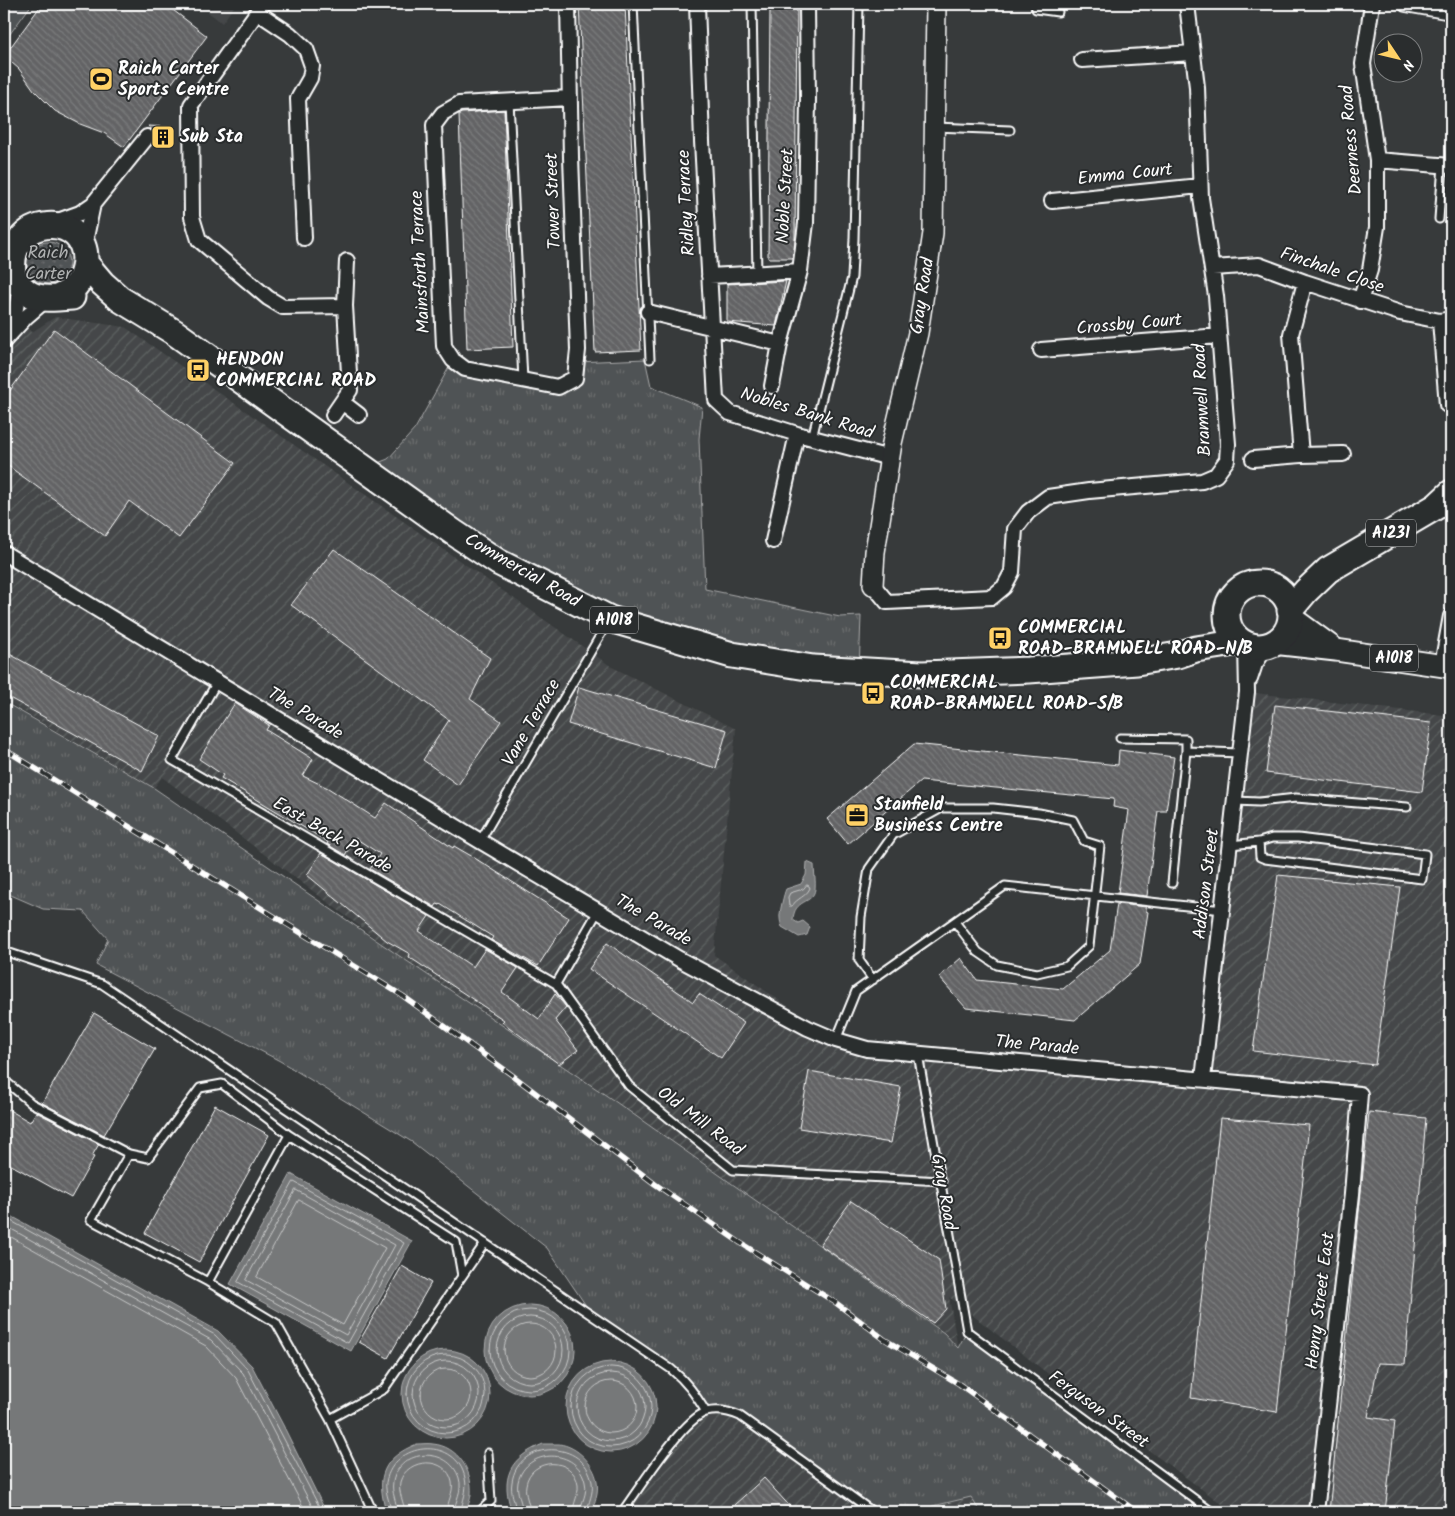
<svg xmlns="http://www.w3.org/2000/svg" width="1455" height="1516" font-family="Kalam,sans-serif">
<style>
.built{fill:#444748}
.industrial{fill:url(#industrial-furrows)}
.grass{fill:url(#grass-tufts);stroke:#a8a9aa}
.garden{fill:url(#garden-dots);stroke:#a8a9aa}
.pitch{fill:#505354;stroke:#a8a9aa}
.water{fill:#767879;stroke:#adaeaf}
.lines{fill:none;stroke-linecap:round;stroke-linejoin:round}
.shore{stroke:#c8c9c9;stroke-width:1}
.building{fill:url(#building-back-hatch);stroke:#fff}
.lane-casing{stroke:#fff;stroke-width:11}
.street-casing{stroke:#fff;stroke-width:18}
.secondary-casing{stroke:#fff;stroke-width:22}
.primary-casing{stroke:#fff;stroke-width:25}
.highway-casing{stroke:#fff;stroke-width:29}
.lane{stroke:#2a2d2e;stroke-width:7}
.street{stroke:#2a2d2e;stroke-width:14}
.secondary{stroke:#2a2d2e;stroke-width:19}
.primary{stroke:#2a2d2e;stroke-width:21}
.highway{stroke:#2a2d2e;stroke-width:25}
.rail-casing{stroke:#fff;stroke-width:5.5}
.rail{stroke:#2a2d2e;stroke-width:4;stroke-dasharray:11;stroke-linecap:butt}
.labels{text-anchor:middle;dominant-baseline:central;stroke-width:4;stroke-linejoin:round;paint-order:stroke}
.shield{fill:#2a2d2e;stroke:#bfc0c0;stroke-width:1}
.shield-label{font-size:16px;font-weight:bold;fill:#fff}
.poi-label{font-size:18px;font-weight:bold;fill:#fff;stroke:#2a2d2e;text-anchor:start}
.street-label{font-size:18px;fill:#fff;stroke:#2a2d2e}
.park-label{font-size:18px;fill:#b0b2b2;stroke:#2a2d2e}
</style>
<defs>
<pattern id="industrial-furrows" width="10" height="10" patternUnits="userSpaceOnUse" patternTransform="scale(1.25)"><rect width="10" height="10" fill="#444748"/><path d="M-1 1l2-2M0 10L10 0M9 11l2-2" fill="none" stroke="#606363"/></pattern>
<pattern id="grass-tufts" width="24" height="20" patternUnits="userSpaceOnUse" patternTransform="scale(1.25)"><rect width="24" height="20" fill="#505354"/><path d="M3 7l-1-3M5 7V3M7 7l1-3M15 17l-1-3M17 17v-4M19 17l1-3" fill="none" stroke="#6a6d6e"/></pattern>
<pattern id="garden-dots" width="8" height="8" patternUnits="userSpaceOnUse" patternTransform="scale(1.25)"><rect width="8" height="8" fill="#505354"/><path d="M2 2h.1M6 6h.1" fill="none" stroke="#6a6d6e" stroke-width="1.8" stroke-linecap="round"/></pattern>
<pattern id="building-back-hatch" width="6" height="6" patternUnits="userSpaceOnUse" patternTransform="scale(1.25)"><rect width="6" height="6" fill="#636465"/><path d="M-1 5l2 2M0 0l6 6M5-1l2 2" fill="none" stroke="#7a7b7c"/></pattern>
</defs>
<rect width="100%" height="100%" fill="#373a3b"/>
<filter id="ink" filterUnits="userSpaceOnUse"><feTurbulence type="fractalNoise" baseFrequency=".02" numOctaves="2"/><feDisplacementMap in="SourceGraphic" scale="10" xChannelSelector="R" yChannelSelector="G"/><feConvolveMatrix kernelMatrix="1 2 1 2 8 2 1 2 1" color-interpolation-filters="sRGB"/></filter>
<g filter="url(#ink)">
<path class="built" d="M198 4H236L222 23Z"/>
<path class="industrial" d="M4 307 32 332 55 317 125 327 612 667 736 729 714 955 836 1040 1203 1079 1247 692 1451 716V1512H1233L1118 1428 949 1297 958 1348 944 1332 613 1100 395 953 162 777 154 788 4 700Z
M728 1410 873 1512H622L681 1431 706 1412Z
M972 1497 980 1512H927L933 1506Z"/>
<path class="grass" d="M645 359 651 386 702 407 699 439 705 589 840 617 861 616 859 671 610 619 365 468 388 459 415 429 453 360 558 387 575 378 577 362Z
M4 702 154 788 395 953 613 1100 944 1333 958 1348 967 1331 1212 1512H980L971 1497 933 1506 927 1512H873L740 1416 706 1412 684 1380 593 1316 547 1248 412 1142 280 1061 96 965 108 939 83 911 43 909 4 892Z"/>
<path class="garden" d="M27 263a21 21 0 1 1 42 0a21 21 0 1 1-42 0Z"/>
<path class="pitch" d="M4 4H32L4 42Z"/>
<path class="water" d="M807 862 814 865C814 872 816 882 815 889 813 905 794 898 793 920L798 923 803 921 810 927 807 935 799 937 782 927C781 924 780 921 780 918 779 914 784 893 786 889L801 884 806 875Z
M291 1174 412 1241 351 1351 230 1284Z
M4 1212 218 1331 252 1366 283 1425 326 1512H4Z
M485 1350a45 45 0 1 1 90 0a45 45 0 1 1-90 0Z
M402 1394a44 44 0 1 1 88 0a44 44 0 1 1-88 0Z
M566 1407a45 45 0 1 1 90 0a45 45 0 1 1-90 0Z
M417 1444C422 1444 428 1443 433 1444 457 1446 473 1470 471 1494 471 1500 467 1507 465 1512H387L386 1510C375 1476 384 1457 417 1444Z
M543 1444C548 1444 554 1444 559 1444 577 1446 594 1464 597 1481 599 1492 595 1502 591 1512H512C500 1478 509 1458 543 1444Z"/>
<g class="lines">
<path class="shore" d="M807 885 809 886 810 888C806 897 797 898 792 906H789L788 897 790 893 803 889Z
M294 1182 404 1243 348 1343 238 1282Z
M296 1190 395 1245 346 1335 246 1280Z
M299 1200 385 1248 343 1325 257 1277Z
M4 1217 215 1335 248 1370 322 1512
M4 1225 211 1340 243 1373 315 1512
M4 1233 206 1346 236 1378 306 1512
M490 1350a40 40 0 1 1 80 0a40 40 0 1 1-80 0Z
M497 1350a33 33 0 1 1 66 0a33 33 0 1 1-66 0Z
M504 1350a26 26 0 1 1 52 0a26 26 0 1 1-52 0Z
M407 1394a39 39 0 1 1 78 0a39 39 0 1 1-78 0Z
M413 1394a33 33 0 1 1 66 0a33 33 0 1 1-66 0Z
M571 1407a40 40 0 1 1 80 0a40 40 0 1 1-80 0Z
M421 1394a25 25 0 1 1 50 0a25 25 0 1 1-50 0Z
M577 1407a34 34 0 1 1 68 0a34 34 0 1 1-68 0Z
M585 1407a26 26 0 1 1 52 0a26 26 0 1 1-52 0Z
M391 1512C390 1500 383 1490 387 1478 398 1440 457 1438 465 1478 468 1492 462 1500 461 1512
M397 1512C397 1501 391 1493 393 1482 399 1448 449 1446 459 1478 463 1491 455 1500 454 1512
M405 1512C404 1502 398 1493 400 1482 407 1457 447 1456 452 1482 454 1493 447 1501 447 1512
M516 1512C515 1501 510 1493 512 1482 518 1439 585 1439 592 1482 594 1494 588 1502 587 1512
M523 1512C522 1502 516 1493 518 1482 526 1447 578 1448 585 1482 588 1494 581 1502 580 1512
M530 1512C530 1503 524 1495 526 1485 530 1457 574 1456 578 1485 579 1495 573 1503 573 1512"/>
</g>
<path class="building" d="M42 4H165L207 36 124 147 104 133 80 124 55 111 34 90 19 69 4 56Z
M579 4H625L641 350 595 352Z
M770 4H797L795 241 793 258H768Z
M504 110 513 347 467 349 459 114 462 113Z
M148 126 168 127 172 132V141L166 145 157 144 155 141V133Z
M786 281 776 326 727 322V284Z
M54 329 235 463 179 538 129 501 105 536 4 463V399Z
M334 549 490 658 470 699 501 721 458 785 423 760 449 720 291 605Z
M4 651 159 736 142 771 4 695Z
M579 687 727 730 716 768 568 724Z
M235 703 269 725 266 730 313 759 303 776 328 788 375 818 386 803 453 848 454 846 473 857 569 918 538 966 491 940 493 937 440 904V905L437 904 435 907 370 869 380 854 355 838 345 855 327 844 328 842 221 778 223 775 199 759Z
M1275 705 1431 723 1422 792 1266 773Z
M914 744 1118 765 1119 750 1174 757 1166 811H1158L1147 896 1118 893 1129 810 1113 807 1114 799 921 781 848 844 827 819Z
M321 853 429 916 419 931 473 967 485 949 518 968 502 992 539 1019 555 994 566 1007 555 1020 578 1050 559 1064 502 1022 504 1020 409 957 410 954 387 941 307 875Z
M1278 875 1400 887 1375 1065 1253 1051Z
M1117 904 1146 907V911L1148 912 1140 964 1075 1020 966 1008 939 977 961 958 977 980 1063 989 1110 950Z
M607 943 693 1002 699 994 744 1023 721 1058 589 969Z
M94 1013 155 1049 104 1135 42 1103Z
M809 1071 901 1087 891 1143 799 1128Z
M215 1105 269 1135 199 1262 145 1233Z
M4 1107 30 1122 36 1112 99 1144 92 1156 94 1157 71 1198 4 1161Z
M1369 1112 1426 1118 1405 1364 1378 1363 1368 1417 1395 1421 1385 1512H1329Z
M1220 1118 1309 1125 1277 1412 1191 1398Z
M851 1201 939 1260 946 1309 933 1323 820 1245Z
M402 1266 431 1283 388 1358 359 1342Z
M764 1478 795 1512H740L734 1505Z"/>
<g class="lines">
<g class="lane-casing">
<path id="lane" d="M633 4 650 359
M752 4 757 274
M1035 4 1036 9 1058 12
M509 101 523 380
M935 127 1010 130
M1439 219 1443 165
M812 438 852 277 854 239 859 4
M217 682 172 760 556 984 629 1086 733 1170 942 1181
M1120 738 1186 739V751
M1235 801 1259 802 1296 798 1407 807
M480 841 608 622
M1230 845 1259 842 1272 838H1298L1425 854 1422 879 1265 859 1260 857 1259 842
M1172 883 1186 751 1240 753
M4 951 102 984 671 1369C687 1382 695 1394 706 1412
M873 980 859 960 861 917 869 869 893 835 942 808H993L1039 813 1073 820 1084 841 1100 846 1089 946 1067 966 1037 973 997 965 978 952 955 922
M556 984 598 911
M836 1040 856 991 1005 886 1223 910
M918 1054 967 1331 1212 1512
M4 1080 31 1103 129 1154 148 1158 200 1088 222 1084 289 1135 456 1242 462 1276
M129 1154 91 1220 208 1282 276 1323 330 1419 373 1512
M208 1282 289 1135
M330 1419 384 1389 485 1243
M479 1512 491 1501 488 1453
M622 1512C639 1489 682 1420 706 1412 718 1409 729 1411 740 1416L873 1512"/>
</g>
<g class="street-casing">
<path id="street" d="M263 4 191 105 192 217 199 240 268 298 283 307 345 306
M568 4 571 157 578 350 575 378 558 387 465 369 453 360 444 346 434 125 443 113 459 104 570 98
M697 4 702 141 716 400 730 413 797 434 890 458
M1406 4 1451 12
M257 12 290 34 306 49 312 66 310 78 298 99 304 238
M1082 60 1193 53
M1377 160 1451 166
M1052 201 1200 186
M52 223 80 213 93 204 147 137
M84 247 93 204
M1212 268 1259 265 1305 282 1400 313 1440 321 1451 319
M709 276 800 271
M1360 301 1370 270 1377 227V160L1363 64 1372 4
M648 312 780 344
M1440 321 1447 405H1451
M6 335 16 308 20 287
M4 341 26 317 47 299
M1041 350 1219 336
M772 386 780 344 800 271 806 223 808 99 807 4
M342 402 359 415
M333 415 350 390 345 306 347 261
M1301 455 1291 334 1305 282
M1253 459 1301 455 1343 454
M773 541 797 434
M4 553 480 841 679 959 808 1028 836 1040 867 1049 1360 1094 1352 1194 1316 1512
M873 585 887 602 992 597 1004 587 1012 572 1015 529 1028 512 1048 497 1089 491 1202 481 1216 475 1227 460 1228 444 1216 296 1201 198 1197 87 1187 4
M1442 665 1451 616
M1250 679 1255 664 1267 646
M1203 1079 1247 692 1246 645"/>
</g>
<g class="secondary-casing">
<path id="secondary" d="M873 585 875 552 892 443 918 333 933 233 936 4"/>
</g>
<g class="primary-casing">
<path id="primary" d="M1291 617 1336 650
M1273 643 1336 650 1451 667"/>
</g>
<g class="highway-casing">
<path id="highway" d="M85 263 102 283 120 299 174 332 453 532 498 562 610 619 732 655 813 668 922 674 1029 670 1137 662 1178 655 1196 649 1241 642
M5 265C28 300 32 300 72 297
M14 279C0 210 95 209 84 268 81 284 71 292 57 298
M1227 615a32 32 0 1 1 64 0a32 32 0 1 1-64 0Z
M1290 610 1306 591 1328 570 1437 506 1451 493"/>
</g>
<use href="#lane" class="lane"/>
<use href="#street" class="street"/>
<use href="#secondary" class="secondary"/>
<use href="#primary" class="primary"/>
<use href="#highway" class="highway"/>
<g class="rail-casing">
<path id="rail" d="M4 749 403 996 512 1075 655 1184 739 1242 836 1303 884 1339 959 1384 1137 1512"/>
</g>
<use href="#rail" class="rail"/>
</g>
</g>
<defs>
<g id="stadium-square" transform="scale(1.25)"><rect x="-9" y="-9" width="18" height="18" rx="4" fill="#ffd166" stroke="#2a2d2e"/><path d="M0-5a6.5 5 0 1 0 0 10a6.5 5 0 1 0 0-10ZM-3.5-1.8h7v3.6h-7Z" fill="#111"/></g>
<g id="building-square" transform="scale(1.25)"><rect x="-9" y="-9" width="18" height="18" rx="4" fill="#ffd166" stroke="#2a2d2e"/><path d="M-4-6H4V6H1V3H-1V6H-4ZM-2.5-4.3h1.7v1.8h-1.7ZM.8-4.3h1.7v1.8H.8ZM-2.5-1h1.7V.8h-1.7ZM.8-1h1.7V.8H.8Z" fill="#111"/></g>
<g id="bus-square" transform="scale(1.25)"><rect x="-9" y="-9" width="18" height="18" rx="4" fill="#ffd166" stroke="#2a2d2e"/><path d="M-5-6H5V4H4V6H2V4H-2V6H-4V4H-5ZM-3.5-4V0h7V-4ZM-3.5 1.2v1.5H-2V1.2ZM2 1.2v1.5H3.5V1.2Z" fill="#111"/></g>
<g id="office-square" transform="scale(1.25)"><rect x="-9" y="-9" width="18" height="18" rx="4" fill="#ffd166" stroke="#2a2d2e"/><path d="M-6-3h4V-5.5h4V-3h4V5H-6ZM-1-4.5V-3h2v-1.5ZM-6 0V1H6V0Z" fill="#111"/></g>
</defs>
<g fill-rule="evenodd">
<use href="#stadium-square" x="101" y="79"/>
<use href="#building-square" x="163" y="137"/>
<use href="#bus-square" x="198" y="370"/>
<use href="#bus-square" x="1000" y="638"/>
<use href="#bus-square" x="873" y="693"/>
<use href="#office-square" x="857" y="815"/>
</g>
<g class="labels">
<g class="shield">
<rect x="1366" y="519.5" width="50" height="27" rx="4"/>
<rect x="590" y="606.5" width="48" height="27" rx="4"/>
<rect x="1370" y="644.5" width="48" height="27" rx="4"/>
</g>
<g class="shield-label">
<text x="1391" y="533">A1231</text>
<text x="614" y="620">A1018</text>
<text x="1394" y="658">A1018</text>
</g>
<g class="poi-label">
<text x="118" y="69">Raich Carter<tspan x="118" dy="21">Sports Centre</tspan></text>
<text x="180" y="137">Sub Sta</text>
<text x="216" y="360">HENDON<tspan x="216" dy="21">COMMERCIAL ROAD</tspan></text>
<text x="1018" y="628">COMMERCIAL<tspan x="1018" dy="21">ROAD-BRAMWELL ROAD-N/B</tspan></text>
<text x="890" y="683">COMMERCIAL<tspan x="890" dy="21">ROAD-BRAMWELL ROAD-S/B</tspan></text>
<text x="874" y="805">Stanfield<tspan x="874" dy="21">Business Centre</tspan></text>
</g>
<g class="street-label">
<text transform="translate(1352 140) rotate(-95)">Deerness Road</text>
<text transform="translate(1125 175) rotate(-6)">Emma Court</text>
<text transform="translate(786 196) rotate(-87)">Noble Street</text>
<text transform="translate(554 201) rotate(-92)">Tower Street</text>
<text transform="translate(687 203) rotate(-93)">Ridley Terrace</text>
<text transform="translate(421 262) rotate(-93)">Mainsforth Terrace</text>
<text transform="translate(1332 271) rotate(19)">Finchale Close</text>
<text transform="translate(923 296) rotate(-81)">Gray Road</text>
<text transform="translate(1129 325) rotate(-5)">Crossby Court</text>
<text transform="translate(1203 400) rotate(-93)">Bramwell Road</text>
<text transform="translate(807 414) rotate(17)">Nobles Bank Road</text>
<text transform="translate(522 571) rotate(30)">Commercial Road</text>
<text transform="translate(305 714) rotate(31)">The Parade</text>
<text transform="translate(532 723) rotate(-60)">Vane Terrace</text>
<text transform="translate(332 836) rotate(30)">East Back Parade</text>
<text transform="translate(1207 884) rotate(-83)">Addison Street</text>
<text transform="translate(653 921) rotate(30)">The Parade</text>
<text transform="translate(1037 1046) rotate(5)">The Parade</text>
<text transform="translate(700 1122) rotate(37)">Old Mill Road</text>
<text transform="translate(943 1192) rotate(80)">Gray Road</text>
<text transform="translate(1321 1301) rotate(-83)">Henry Street East</text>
<text transform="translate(1098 1410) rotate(36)">Ferguson Street</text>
</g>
<g class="park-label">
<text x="48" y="253">Raich<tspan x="48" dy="21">Carter</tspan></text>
</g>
</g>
<rect width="1455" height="1516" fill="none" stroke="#2a2d2e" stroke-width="20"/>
<rect x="10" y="10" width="1435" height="1496" fill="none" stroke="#fff" stroke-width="2" filter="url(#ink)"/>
<g transform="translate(1398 58) rotate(125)"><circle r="24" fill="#2a2d2e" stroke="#7f8182"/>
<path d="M0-4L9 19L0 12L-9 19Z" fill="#ffd166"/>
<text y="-8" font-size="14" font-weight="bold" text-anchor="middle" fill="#ffffff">N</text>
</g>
</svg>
